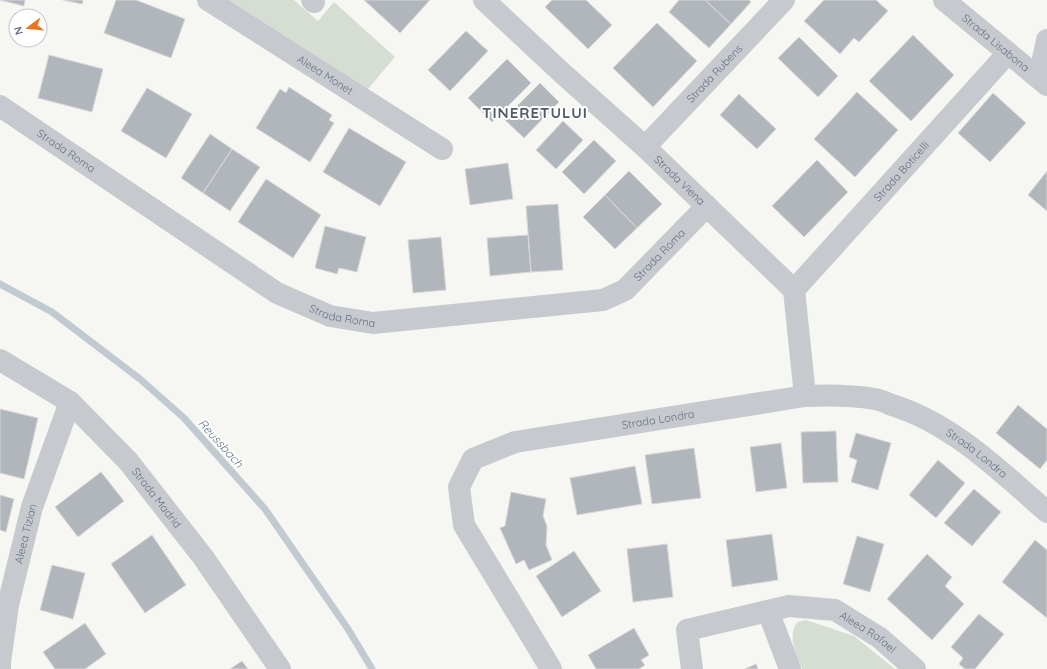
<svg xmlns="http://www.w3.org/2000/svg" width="1047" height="669" font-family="Quicksand,sans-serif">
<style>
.green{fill:#d6ded4}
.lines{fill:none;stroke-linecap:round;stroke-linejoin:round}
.stream{stroke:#c2cad1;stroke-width:7}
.building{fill:#b1b6bd;stroke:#d8d8d6}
.street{stroke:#c6c9cd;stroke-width:22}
.labels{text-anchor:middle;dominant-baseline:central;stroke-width:4;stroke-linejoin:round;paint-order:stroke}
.street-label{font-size:11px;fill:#647085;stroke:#fff}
.water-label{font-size:12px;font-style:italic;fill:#657989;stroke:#fff}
.district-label{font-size:15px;font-weight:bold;letter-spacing:1px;fill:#525b6a;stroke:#fff}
</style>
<rect width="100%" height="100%" fill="#f6f7f3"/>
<path class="green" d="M228 0H294L318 21 334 2 395 57 368 89Z
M806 620 854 636 895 669H802C796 652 787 639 797 622Z"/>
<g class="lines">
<path class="stream" d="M0 284 52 312 140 379 184 418 265 509 348 629 372 669"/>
</g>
<path class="building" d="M0 0H25L24 6Z
M63 0H83L82 4Z
M116 0H136L185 19 171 58 104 33Z
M364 0H430L400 33Z
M552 0H586L612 25 588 49 545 7Z
M679 0H705L731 24 709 48 669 12Z
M705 0H749L751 2 731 24Z
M824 0H876L888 11 859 42 854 38 840 54 804 21Z
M657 23 697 61 653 107 613 68Z
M466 31 488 51 450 91 428 70Z
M913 35 954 75 911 121 869 81Z
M799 37 838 76 818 97 778 58Z
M49 55 103 69 92 112 38 98Z
M507 59 531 83 492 122 468 98Z
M540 83 559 102 524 138 504 119Z
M289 87 332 115 329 120 334 123 310 162 256 128 280 89 286 93Z
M147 88 192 114 166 158 121 131Z
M857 92 898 130 855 177 814 139Z
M993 93 1026 123 990 162 958 133Z
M739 94 776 129 757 149 720 115Z
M563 121 583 140 556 169 536 150Z
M349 128 406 162 380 206 323 172Z
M210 134 232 149 203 193 181 178Z
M594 140 616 161 584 194 562 172Z
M232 149 260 167 230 211 203 193Z
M817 160 848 192 804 237 772 206Z
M508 163 513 199 470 205 465 169Z
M629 171 662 204 637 228 605 195Z
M1047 171V211L1028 195Z
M266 179 321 215 293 258 238 222Z
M605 195 637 228 615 249 583 217Z
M558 204 563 270 531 272 526 206Z
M325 226 366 237 357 272 339 268 337 274 315 268Z
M528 235 531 272 490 276 487 238Z
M441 237 446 290 413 293 408 240Z
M1018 405 1047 429V460L1040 469 996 433Z
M0 409 38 418 24 479 0 473Z
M836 431 838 482 803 483 801 432Z
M856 433 891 443 878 490 851 482 857 460 849 457Z
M781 443 787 488 756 492 750 447Z
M694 448 701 498 652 504 645 455Z
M938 460 965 483 936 518 909 495Z
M635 466 642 504 577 515 570 478Z
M101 472 124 501 78 537 55 507Z
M974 489 1001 512 972 546 944 523Z
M511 492 546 499 543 516 547 526 546 545 552 560 529 570 524 560 516 564 500 528 505 526Z
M0 495 14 499 6 532 0 530Z
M772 534 778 580 732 587 726 540Z
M152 535 186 585 145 613 111 564Z
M857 536 884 544 870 592 843 584Z
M1035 540 1047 550V618L1002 582Z
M667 544 673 597 633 602 627 549Z
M574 551 601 591 562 617 536 576Z
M927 554 952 577 945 586 964 604 932 640 887 599Z
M52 565 85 573 73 619 40 610Z
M979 614 1004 634 975 669H965L959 664 963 658 951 647Z
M85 623 106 654 85 669H55L43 652Z
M634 628 649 655 641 660 645 665 639 669H596L588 655Z
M242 661 248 669H230Z
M756 664 758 669H745Z"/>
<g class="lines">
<g class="street">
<path id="s1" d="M208 0 442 149"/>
<path d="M312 0 314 2"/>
<path id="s2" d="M484 0 561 72 645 147 794 290 805 396"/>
<path id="s3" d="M944 0 1047 85"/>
<path d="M1039 77 1047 40"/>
<path id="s4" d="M0 106 277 293 330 316 373 323 603 300 625 290 707 206"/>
<path id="s5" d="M645 147 784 0"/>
<path id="s6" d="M794 290 1008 53"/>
<path id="s7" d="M0 360 70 402 128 461 203 557 280 669"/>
<path d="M768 611 790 669"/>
<path id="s8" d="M0 669V662L8 605 32 507 70 402"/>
<path id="s9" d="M551 669 464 525 459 487 473 459 515 442 805 396C829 395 851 395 875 399 881 400 887 403 892 405 953 424 1000 471 1047 512"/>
<path id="s10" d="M692 669 687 630 789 606 835 610 880 638 915 669"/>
</g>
</g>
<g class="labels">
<g class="street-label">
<text stroke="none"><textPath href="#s3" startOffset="67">Strada Lisabona</textPath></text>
<text stroke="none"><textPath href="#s5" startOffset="101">Strada Rubens</textPath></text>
<text stroke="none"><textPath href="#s1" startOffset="139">Aleea Monet</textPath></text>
<text stroke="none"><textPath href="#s4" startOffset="80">Strada Roma</textPath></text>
<text stroke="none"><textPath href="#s6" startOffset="160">Strada Boticelli</textPath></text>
<text stroke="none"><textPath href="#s2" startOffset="266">Strada Viena</textPath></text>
<text stroke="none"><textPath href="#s4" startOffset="740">Strada Roma</textPath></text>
<text stroke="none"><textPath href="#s4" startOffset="404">Strada Roma</textPath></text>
<text stroke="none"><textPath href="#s9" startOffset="428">Strada Londra</textPath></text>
<text stroke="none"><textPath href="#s9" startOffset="763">Strada Londra</textPath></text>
<text stroke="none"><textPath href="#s7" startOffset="211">Strada Madrid</textPath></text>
<text stroke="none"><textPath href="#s8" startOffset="138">Aleea Tizian</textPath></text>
<text stroke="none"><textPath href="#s10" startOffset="230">Aleea Rafael</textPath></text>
</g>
<g class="water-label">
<text transform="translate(221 443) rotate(48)">Reussbach</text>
</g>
<g class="district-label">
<text x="535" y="112">TINERETULUI</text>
</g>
</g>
<g transform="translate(28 28) rotate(254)"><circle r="19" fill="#ffffff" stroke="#c1c6ce"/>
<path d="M0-3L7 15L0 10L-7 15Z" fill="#eb741f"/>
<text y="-6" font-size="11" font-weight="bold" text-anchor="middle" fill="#647085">N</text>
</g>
</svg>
